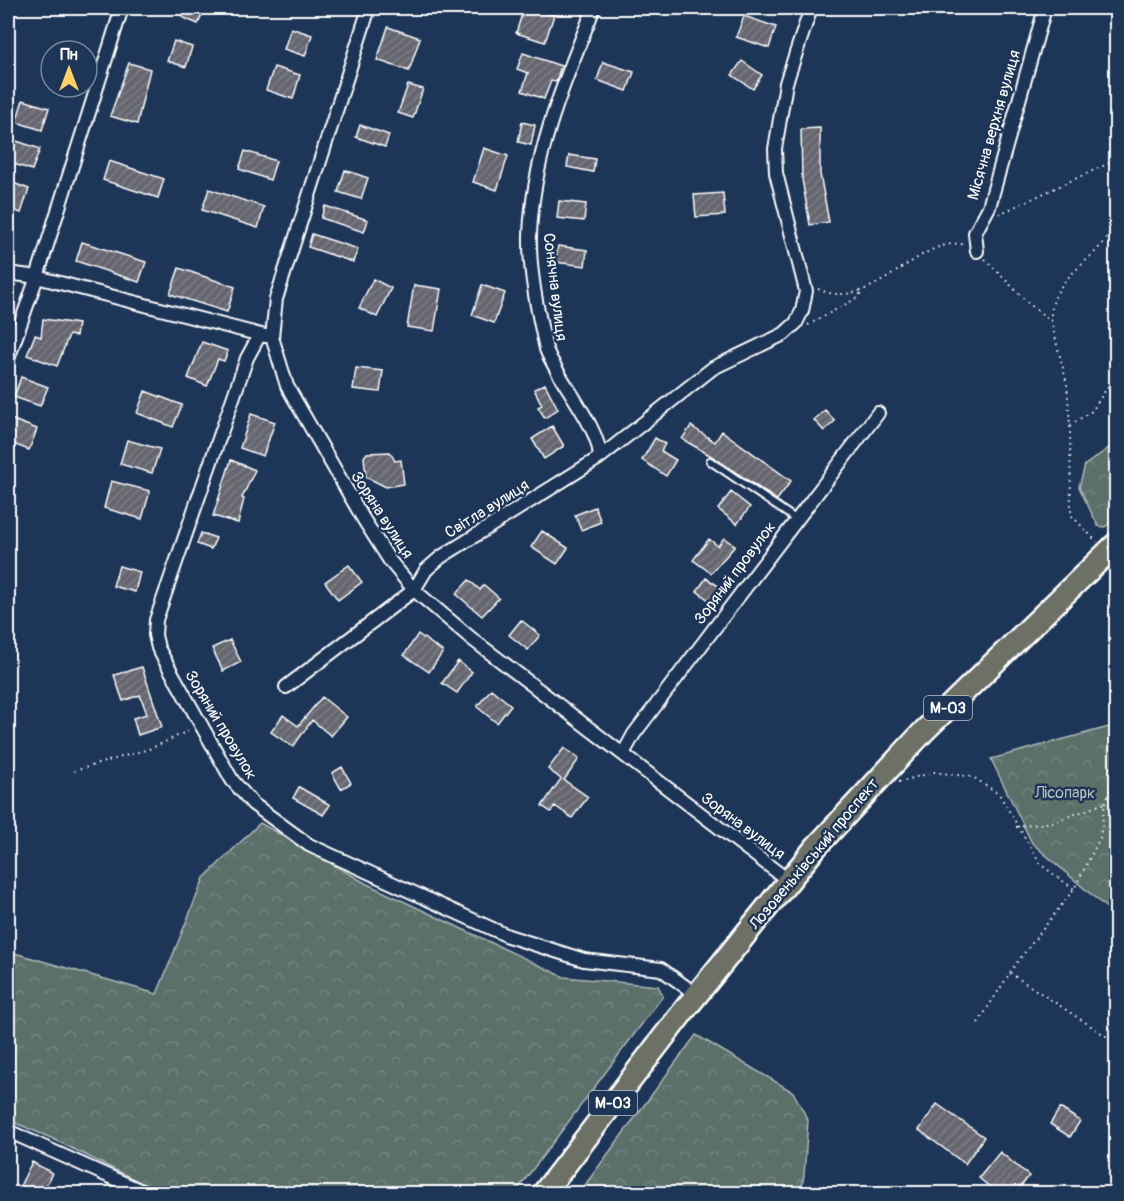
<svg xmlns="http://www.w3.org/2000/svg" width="1124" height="1201" font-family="Pangolin,sans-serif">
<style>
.forest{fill:url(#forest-crowns);stroke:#adb8b5;stroke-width:1.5}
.building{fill:url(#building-hatch);stroke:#fff;stroke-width:1.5}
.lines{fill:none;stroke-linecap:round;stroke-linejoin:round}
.lane-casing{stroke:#fff;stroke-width:10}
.street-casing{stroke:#fff;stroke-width:16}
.highway-casing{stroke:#fff;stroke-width:26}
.path{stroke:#fff;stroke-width:2;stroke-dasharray:1.5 4.5;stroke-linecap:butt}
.lane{stroke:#1d3557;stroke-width:6}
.street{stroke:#1d3557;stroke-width:12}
.highway{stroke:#6c7065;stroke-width:21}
.labels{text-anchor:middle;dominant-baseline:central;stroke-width:5;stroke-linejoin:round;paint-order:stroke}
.shield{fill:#1d3557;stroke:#bbc2cd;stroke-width:1.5}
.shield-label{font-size:15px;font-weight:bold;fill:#fff}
.street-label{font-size:16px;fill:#fff;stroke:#1d3557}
.park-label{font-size:16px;fill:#b5bfbc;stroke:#1d3557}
</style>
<defs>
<pattern id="forest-crowns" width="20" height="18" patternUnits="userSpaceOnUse" patternTransform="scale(1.5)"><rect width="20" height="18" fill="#5b706b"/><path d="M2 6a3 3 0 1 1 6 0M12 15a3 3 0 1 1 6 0" fill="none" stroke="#748581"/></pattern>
<pattern id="building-hatch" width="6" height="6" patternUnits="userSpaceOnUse" patternTransform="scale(1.5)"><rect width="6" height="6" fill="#666670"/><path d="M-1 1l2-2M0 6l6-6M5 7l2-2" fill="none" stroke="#7d7d85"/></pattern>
</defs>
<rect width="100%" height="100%" fill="#1d3557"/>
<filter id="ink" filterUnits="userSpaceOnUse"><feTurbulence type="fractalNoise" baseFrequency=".0167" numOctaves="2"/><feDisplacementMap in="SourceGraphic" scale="12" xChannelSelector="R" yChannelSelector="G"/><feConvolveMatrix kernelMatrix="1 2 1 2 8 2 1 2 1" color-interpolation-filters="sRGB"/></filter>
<g filter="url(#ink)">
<path class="forest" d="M1116 443V518L1105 527 1098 526 1079 487 1085 465Z
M1116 725V916L1032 843 991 759Z
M260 823 367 884 564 977 658 986 663 996 515 1193H162L51 1138 8 1120V964L11 952 157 994 204 878Z
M696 1035 793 1092 808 1120 804 1175 801 1193H579Z"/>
<path class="building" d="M186 8H205L198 24 182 17Z
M524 8 554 15 545 42 516 33Z
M744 16 776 27 769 48 736 37Z
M388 27 420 38 409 71 377 60Z
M291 28 312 35 305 56 284 49Z
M174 41 192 47 186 67 167 61Z
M523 53 561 66 556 82 551 81 544 99 522 91 528 73 517 69Z
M742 61 762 75 753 89 732 75Z
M603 62 634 72 627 91 597 80Z
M129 63 150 69 137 124 110 116Z
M274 67 300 75 293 99 266 90Z
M408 85 423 89 413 118 398 113Z
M23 100 49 108 42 130 16 122Z
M522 122 535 125 531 145 518 142Z
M360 125 389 135 385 147 356 137Z
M820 128V174L829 222 810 225 802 179 801 129Z
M8 138 40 149 32 170 8 162Z
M484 148 508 156 497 190 473 182Z
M245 151 276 161 270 180 239 169Z
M569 155 595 159 593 172 567 167Z
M109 161 164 179 158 198 103 180Z
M345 170 368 178 361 199 338 192Z
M8 181 29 189 21 213 8 208Z
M209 189 264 207 258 228 202 210Z
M723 193 725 215 696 217 694 195Z
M559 201 586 204 584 221 557 218Z
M325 206 368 220 364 232 321 218Z
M312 234 358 249 353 262 308 247Z
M82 242 146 262 139 282 76 261Z
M558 246 587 250 585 266 555 262Z
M179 268 235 287 227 312 170 294Z
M373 279 391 288 377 317 359 308Z
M414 285 441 289 434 331 407 327Z
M482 285 505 293 494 323 472 315Z
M43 319 78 324 76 336 69 335 57 366 27 355 35 335 41 337Z
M202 342 228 351 224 361 218 359 207 386 188 378Z
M356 368 383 371 380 392 353 389Z
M21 377 48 387 40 406 14 397Z
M545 384 558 409 545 418 538 407 542 405 534 389Z
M145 391 182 405 173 427 137 413Z
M825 410 835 421 824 431 814 420Z
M251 414 275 422 263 456 240 448Z
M8 418 37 429 29 450 8 442Z
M552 426 564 446 544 459 532 439Z
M691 426 715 442 722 431 791 481 777 500 713 457 682 439Z
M655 438 665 444 661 451 676 460 666 476 642 460Z
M127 440 160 449 152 473 120 464Z
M390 452 395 461 401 460 404 484 386 487 366 477 364 457 367 453Z
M231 460 255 470 242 498 244 499 238 523 213 516Z
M111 481 150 491 142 519 104 508Z
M731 492 750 507 737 524 718 509Z
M595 507 601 522 581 530 575 515Z
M542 531 568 548 557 564 531 547Z
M201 533 216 538 211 549 197 544Z
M724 538 735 546 711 573 693 560 709 539 718 546Z
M349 565 362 582 338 600 325 582Z
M119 566 140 572 135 592 113 586Z
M706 578 720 587 710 601 697 591Z
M469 580 480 590 484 585 499 598 482 616 456 594Z
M521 620 540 635 528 650 509 635Z
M418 634 443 652 429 672 404 655Z
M230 640 241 662 223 671 212 648Z
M458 661 472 672 457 693 442 683Z
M142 667 162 727 138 735 133 718 147 714 140 695 123 701 114 675Z
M491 689 511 705 497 723 477 707Z
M322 697 347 717 331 736 312 720 293 747 271 732 283 715 298 726Z
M564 748 579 759 564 780 588 797 572 818 555 806 551 812 542 806 561 779 548 769Z
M342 767 351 783 341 789 332 773Z
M299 787 330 805 323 815 293 798Z
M937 1104 984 1137 965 1164 919 1130Z
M1060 1108 1080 1121 1070 1137 1050 1124Z
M1000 1152 1029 1176 1015 1194H998L979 1178Z
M32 1162 52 1173 42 1194H16Z"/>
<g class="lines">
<g class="lane-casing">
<path id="lane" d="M710 461 797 520"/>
</g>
<g class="street-casing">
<path id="street" d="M369 8 276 299 272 337 287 386 364 520 390 561 414 590 472 639 789 881
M594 8C564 82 533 154 530 235 529 272 538 313 546 349 556 377 604 433 599 458
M977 251 975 233 989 207 1045 8
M8 273 37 277 265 336
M259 336 247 358 156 620 155 635 158 648 232 780 253 804 309 845 508 936 584 960 661 969 697 995
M8 359 37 277 122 8
M286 687 414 590 426 570 441 557 599 458 713 368 784 334 796 323 802 311 806 291 776 173 775 149 786 83 811 8
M623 754 634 734 878 413
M8 1131 148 1194"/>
</g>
<g class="highway-casing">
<path id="highway" d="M543 1194 682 1013 816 847 924 731 1116 544"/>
</g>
<path class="path" d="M999 214 1116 160
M985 259 1029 304 1051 321 1067 384 1070 425 1071 515 1097 542
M818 289C875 315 918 233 966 245
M1051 321C1049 281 1086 267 1107 238 1111 232 1113 223 1116 216
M808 325 857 298 863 290
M1070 425 1092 411 1116 374
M74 771 152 748 190 730
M899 782 934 772 973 777 999 794 1041 865 1074 889
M1016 827 1054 822 1105 803
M1010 973 1112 1040 1116 1039
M978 1023 1015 965 1074 889 1100 838 1105 803 1116 776"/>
<use href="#lane" class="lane"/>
<use href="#street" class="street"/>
<use href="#highway" class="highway"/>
</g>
</g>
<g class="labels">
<g class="shield">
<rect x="924" y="696" width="48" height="24" rx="4.5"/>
<rect x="589" y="1091" width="48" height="24" rx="4.5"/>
</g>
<g class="shield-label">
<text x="948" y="708">М-03</text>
<text x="613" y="1103">М-03</text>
</g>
<g class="street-label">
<text transform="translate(994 125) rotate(-74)">Місячна верхня вулиця</text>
<text transform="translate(555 287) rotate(83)">Сонячна вулиця</text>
<text transform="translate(487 509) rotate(-32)">Світла вулиця</text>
<text transform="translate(382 515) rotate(57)">Зоряна вулиця</text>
<text transform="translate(735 573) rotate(-53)">Зоряний провулок</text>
<text transform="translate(221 725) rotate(59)">Зоряний провулок</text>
<text transform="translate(743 826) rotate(37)">Зоряна вулиця</text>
<text transform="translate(814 854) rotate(-50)">Лозовеньківський проспект</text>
</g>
<g class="park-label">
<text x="1065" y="793">Лісопарк</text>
</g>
</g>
<rect width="1124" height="1201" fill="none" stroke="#1d3557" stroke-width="30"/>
<rect x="15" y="15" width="1094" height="1171" fill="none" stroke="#fff" stroke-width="2" filter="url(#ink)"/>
<g transform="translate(69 69)"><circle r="28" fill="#1d3557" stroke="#77869a" stroke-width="1.5"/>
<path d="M0-4.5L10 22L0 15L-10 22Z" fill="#ffd166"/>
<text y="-9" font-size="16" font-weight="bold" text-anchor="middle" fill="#ffffff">Пн</text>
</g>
</svg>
